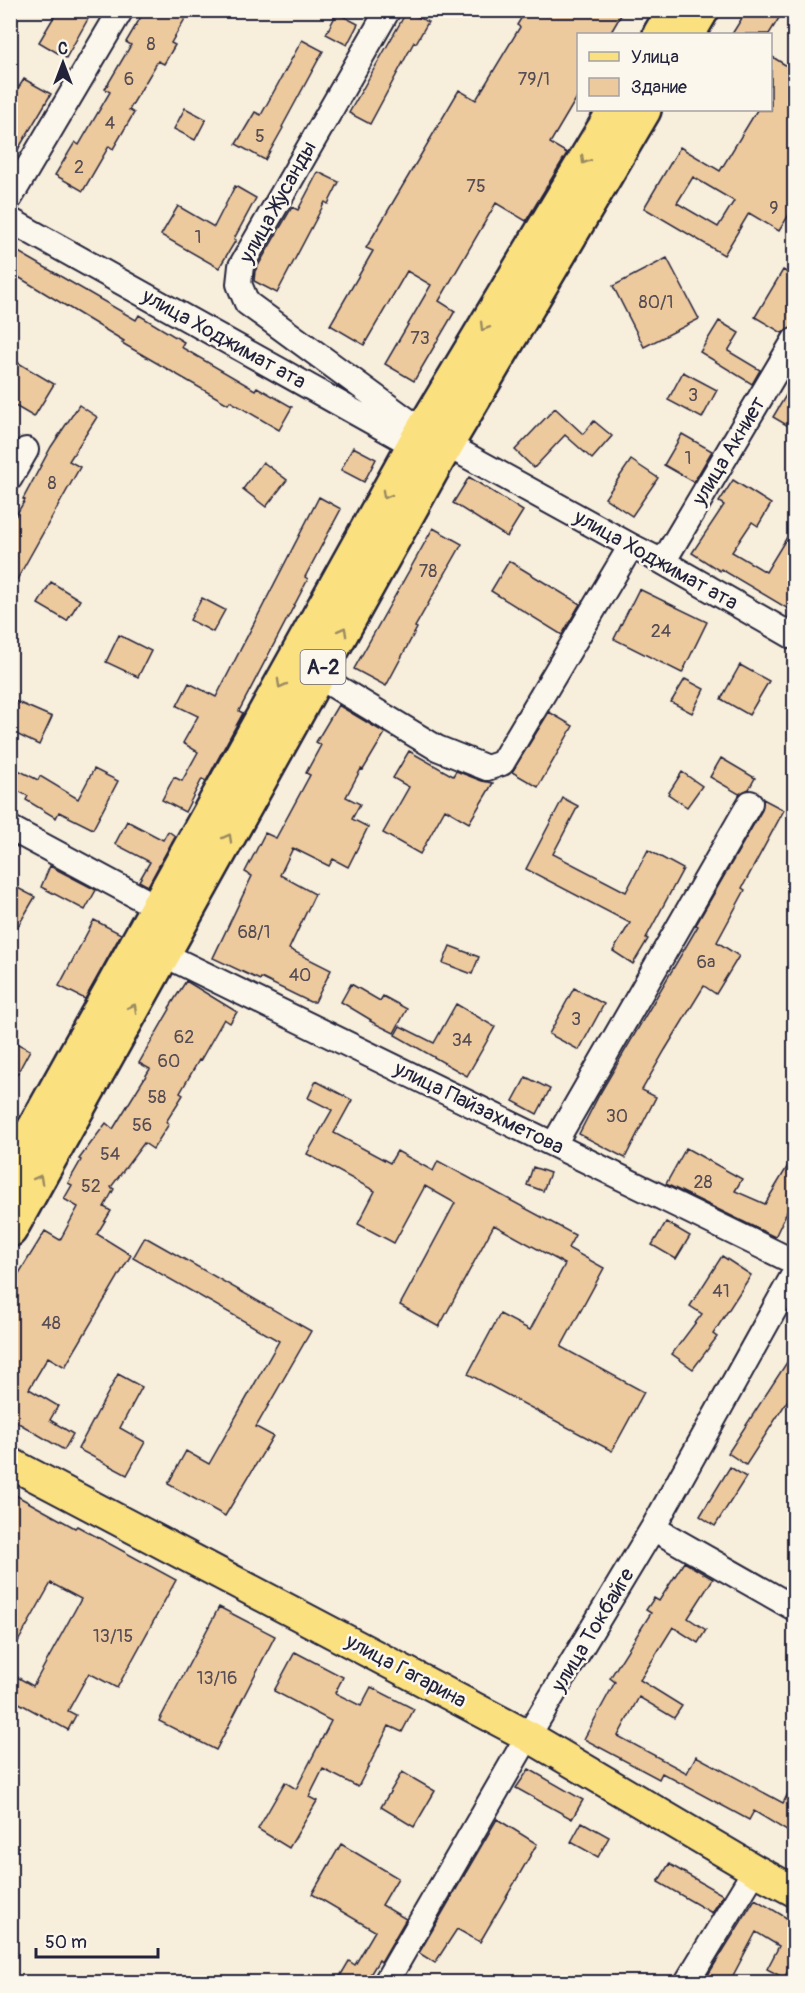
<svg xmlns="http://www.w3.org/2000/svg" width="805" height="1993" font-family="Pangolin,sans-serif">
<style>
.building{fill:#edc99e;stroke:#22223b;stroke-width:1.5;fill-rule:evenodd}
.lines{fill:none;stroke-linecap:round;stroke-linejoin:round}
.minor-casing{stroke:#22223b;stroke-width:28}
.major-casing{stroke:#22223b;stroke-width:34}
.highway-casing{stroke:#22223b;stroke-width:38}
.minor{stroke:#fbf7ec;stroke-width:24}
.major{stroke:#fbe080;stroke-width:30}
.highway{stroke:#fbe080;stroke-width:33}
.oneway{stroke:#998a61}
.labels{text-anchor:middle;dominant-baseline:central;stroke-width:5;stroke-linejoin:round;paint-order:stroke}
.number-label{font-size:18px;fill:#554c54}
.shield{fill:#fbf7ec;stroke:#636270;stroke-width:1.5}
.shield-label{font-size:20px;font-weight:bold;fill:#22223b}
.street-label{font-size:21px;fill:#22223b;stroke:#fbf7ec}
</style>
<rect width="100%" height="100%" fill="#f8eedc"/>
<filter id="ink" filterUnits="userSpaceOnUse"><feTurbulence type="fractalNoise" baseFrequency=".0167" numOctaves="2"/><feDisplacementMap in="SourceGraphic" scale="12" xChannelSelector="R" yChannelSelector="G"/><feConvolveMatrix kernelMatrix="1 2 1 2 8 2 1 2 1" color-interpolation-filters="sRGB"/></filter>
<g filter="url(#ink)">
<path class="building" d="M58 10H93L66 58 39 42Z
M145 10H190L171 43 175 45 164 64 158 61 129 110 134 113 113 149 109 146 83 191 55 175 75 142 79 145 110 92 105 89 131 45 126 42Z
M526 10H624L610 34H579V94L550 143 567 153 526 221 496 203 439 301 455 311 414 381 385 364 431 285 407 271 364 345 330 325 373 251 366 248 459 90 476 100 520 27 517 25Z
M747 10H784L769 34H732Z
M407 11 428 22 416 43 414 42 370 124 349 113Z
M337 13 358 24 347 45 326 34Z
M302 40 323 51 282 127 283 128 265 160 236 144 255 112 261 115Z
M771 56 795 71V216L790 213 779 231 749 213 724 255 644 208 680 147 720 171 757 110H771ZM693 177 734 201 718 227 677 203Z
M24 79 51 94 10 163V101Z
M185 108 206 119 195 140 174 129Z
M318 172 339 182 328 204 325 202 277 293 254 281 255 271 292 207 298 210Z
M235 186 256 198 234 239 236 240 219 268 161 235 178 206 214 227Z
M15 250 136 320 139 315 184 342 181 347 255 390 257 387 292 407 279 430 230 401 228 404 122 343 124 341 10 272V258Z
M667 258 699 319 644 347 613 286Z
M783 270 795 277V321L791 328 782 333 755 317Z
M719 321 739 333 728 351 760 370 752 384 700 352Z
M10 358 54 384 34 417 10 403Z
M683 372 717 390 702 418 668 400Z
M795 380V430L773 417Z
M79 405 97 417 69 461 80 467 10 592V525L25 500 23 499 51 447Z
M555 408 583 434 594 421 612 436 592 459 565 435 534 468 515 450Z
M682 434 712 451 694 482 664 465Z
M353 447 376 459 364 482 341 470Z
M631 460 658 478 632 516 605 498Z
M263 462 287 480 266 507 243 489Z
M469 477 523 511 507 537 453 503Z
M733 480 771 504 758 526 752 522 732 552 766 572 795 524V613L721 569 720 571 692 553 724 505 719 502Z
M319 497 341 509 305 577 308 579 239 711 243 713 206 781 202 779 185 812 162 800 174 777 182 781 198 752 183 743 198 716 177 706 189 683 216 697Z
M433 528 462 544 415 627 417 628 386 686 354 669Z
M509 561 580 604 562 635 491 591Z
M51 582 80 600 67 621 38 604Z
M639 589 707 622 682 673 614 639Z
M202 598 225 610 213 632 190 620Z
M119 635 151 651 138 677 106 662Z
M740 665 769 681 749 715 721 699Z
M685 679 704 689 692 713 671 702Z
M15 701 52 717 39 745 10 731V712Z
M338 705 385 733 363 770 361 769 346 797 360 804 352 819 368 827 348 867 333 859 329 866 293 848 280 875 315 894 289 949 331 970 315 1002H310L261 978 260 980 213 958 252 876 245 872 265 833 276 838 310 775 306 773 321 745 316 742Z
M549 712 573 726 538 787 512 772Z
M409 751 453 776 456 771 482 781 493 783 469 823 445 809 420 854 383 833 409 787 393 778Z
M721 758 755 778 749 789 739 794 710 777Z
M10 766 38 780 40 776 78 799 94 769 118 781 93 829 59 812 56 818 26 800 28 796 10 787Z
M682 772 702 786 687 807 668 794Z
M563 798 578 806 553 854 626 892 648 850 683 869 646 938 648 939 633 964 613 951 630 923 526 869Z
M763 799 784 810 742 888 745 890 717 942 739 956 716 994 704 986 665 1050 642 1090 656 1097 625 1158 579 1134 599 1095 698 926 696 925 762 810Z
M127 821 163 840 168 831 175 836 148 886 139 881 150 862 115 844Z
M50 866 96 890 85 910 41 887Z
M10 884 35 897 10 940Z
M94 920 121 934 85 999 59 986Z
M450 946 479 957 472 974 443 963Z
M186 981 237 1012 230 1023 224 1019 200 1061 199 1060 180 1093 183 1095 166 1122 169 1124 153 1149 144 1143 111 1187 114 1189 104 1207 111 1211 97 1234 131 1255 65 1367 48 1357 29 1389 58 1406 50 1420 73 1434 64 1450 10 1418V1288L45 1231 60 1240 78 1207 64 1199 72 1185 68 1183 81 1160 79 1159 106 1123 113 1129 150 1069 139 1063 170 1009 169 1008Z
M351 984 380 1001 383 996 407 1009 394 1033 370 1021 371 1020 341 1002Z
M574 988 604 1004 579 1050 549 1034Z
M456 1004 495 1027 467 1076 395 1035 400 1026 434 1043Z
M10 1040 30 1050 10 1087Z
M526 1077 550 1089 537 1114 513 1101Z
M316 1081 352 1100 334 1133 390 1163 397 1151 433 1171 438 1161 575 1235 568 1248 604 1268 561 1347 644 1392 612 1451 468 1374 500 1314 530 1330 565 1264 494 1225 439 1327 400 1305 455 1203 425 1186 394 1243 358 1224 375 1191 307 1154 332 1110 308 1098Z
M686 1148 742 1179 735 1191 765 1204 795 1154V1195L775 1237 666 1184Z
M533 1167 550 1173 543 1191 527 1185Z
M666 1222 690 1236 676 1259 652 1245Z
M145 1237 311 1331 256 1427 273 1436 225 1516 168 1484 186 1451 209 1464 279 1341 133 1258Z
M722 1256 751 1275 713 1334 717 1337 693 1369 672 1354 702 1314 690 1306Z
M795 1350V1389L746 1465 728 1453Z
M118 1374 142 1387 120 1428 145 1442 127 1475 78 1449Z
M730 1467 746 1477 715 1526 700 1516Z
M10 1492 75 1528 77 1526 176 1580 117 1688 89 1673 68 1711 76 1715 68 1730 10 1698V1673L33 1686 81 1599 51 1583 10 1656Z
M684 1562 713 1579 688 1618 706 1630 698 1643 673 1627 640 1680 682 1706 674 1718 639 1697 618 1736 687 1773 696 1756 783 1803 795 1780V1836L754 1811 749 1820 662 1773 659 1779 584 1739 615 1682 610 1678 651 1613 646 1610 654 1598 659 1601Z
M219 1607 275 1636 216 1750 159 1721Z
M295 1652 343 1677 335 1693 361 1706 371 1687 414 1709 402 1732 389 1726 358 1787 323 1769 309 1797 317 1801 289 1848 258 1829 285 1782 296 1789 331 1721 274 1691Z
M529 1769 583 1800 572 1819 516 1788Z
M402 1772 435 1791 414 1827 381 1807Z
M497 1819 537 1844 480 1942 457 1929 435 1963 419 1953Z
M582 1822 609 1837 598 1857 571 1842Z
M341 1844 398 1878 382 1905 406 1919 381 1962 379 1960 365 1983H336L349 1961 355 1965 375 1931 312 1894Z
M669 1864 723 1895 712 1913 658 1882Z
M755 1899 795 1923V1959L784 1978 767 1969 779 1946 756 1932 729 1983H703Z"/>
<g class="lines">
<g class="minor-casing">
<path id="minor" d="M388 10 241 266 239 284 247 303 422 431 631 546 663 562 794 637
M10 198 121 10
M10 220 428 453
M10 478 26 450
M663 562 794 341
M318 676 437 748 487 768 502 763 631 546
M10 828 157 907
M163 954 794 1262
M554 1144 750 803
M653 1528 794 1608
M386 1982 528 1736 653 1528 794 1274
M687 1982 755 1870"/>
</g>
<g class="major-casing">
<path id="major" d="M10 1463 528 1736 755 1870 794 1891"/>
</g>
<g class="highway-casing">
<path id="highway" d="M660 34 674 10
M688 34 702 10
M10 1172 414 445 615 110
M10 1230 438 459 644 110"/>
</g>
<use href="#minor" class="minor"/>
<use href="#major" class="major"/>
<use href="#highway" class="highway"/>
</g>
<defs><path id="oneway-chevron" d="M-2-3.5L2.5 0L-2 3.5" fill="none" stroke-width="1.6" stroke-linecap="round" stroke-linejoin="round" transform="scale(1.5)"/></defs>
<g class="oneway">
<use href="#oneway-chevron" transform="translate(585 160) rotate(121)"/>
<use href="#oneway-chevron" transform="translate(484 327) rotate(121)"/>
<use href="#oneway-chevron" transform="translate(386 495) rotate(119)"/>
<use href="#oneway-chevron" transform="translate(343 631) rotate(-61)"/>
<use href="#oneway-chevron" transform="translate(281 684) rotate(119)"/>
<use href="#oneway-chevron" transform="translate(228 838) rotate(-61)"/>
<use href="#oneway-chevron" transform="translate(133 1008) rotate(-61)"/>
<use href="#oneway-chevron" transform="translate(39 1179) rotate(-61)"/>
</g>
</g>
<g class="labels">
<g class="number-label">
<text x="151" y="44">8</text>
<text x="129" y="79">6</text>
<text x="534" y="79">79/1</text>
<text x="110" y="123">4</text>
<text x="260" y="136">5</text>
<text x="79" y="167">2</text>
<text x="476" y="186">75</text>
<text x="774" y="208">9</text>
<text x="198" y="237">1</text>
<text x="656" y="302">80/1</text>
<text x="420" y="338">73</text>
<text x="693" y="395">3</text>
<text x="688" y="458">1</text>
<text x="52" y="483">8</text>
<text x="428" y="571">78</text>
<text x="661" y="631">24</text>
<text x="254" y="932">68/1</text>
<text x="706" y="962">6а</text>
<text x="300" y="975">40</text>
<text x="576" y="1019">3</text>
<text x="184" y="1037">62</text>
<text x="462" y="1040">34</text>
<text x="169" y="1061">60</text>
<text x="157" y="1097">58</text>
<text x="617" y="1116">30</text>
<text x="142" y="1125">56</text>
<text x="110" y="1154">54</text>
<text x="703" y="1182">28</text>
<text x="91" y="1186">52</text>
<text x="721" y="1291">41</text>
<text x="51" y="1323">48</text>
<text x="113" y="1636">13/15</text>
<text x="217" y="1678">13/16</text>
</g>
<rect class="shield" x="300.5" y="650" width="45" height="34" rx="4.5"/>
<g class="shield-label">
<text x="323" y="667">A-2</text>
</g>
<g class="street-label">
<text transform="translate(278 202) rotate(-61)">улица Жусанды</text>
<text transform="translate(224 339) rotate(29)">улица Ходжимат ата</text>
<text transform="translate(729 451) rotate(-59)">улица Акниет</text>
<text transform="translate(656 560) rotate(29)">улица Ходжимат ата</text>
<text transform="translate(479 1108) rotate(26)">улица Пайзахметова</text>
<text transform="translate(593 1630) rotate(-59)">улица Токбайге</text>
<text transform="translate(406 1671) rotate(28)">улица Гагарина</text>
</g>
</g>
<rect width="805" height="1993" fill="none" stroke="#fbf7ec" stroke-width="36"/>
<rect x="18" y="18" width="769" height="1957" fill="none" stroke="#22223b" stroke-width="2" filter="url(#ink)"/>
<rect x="577" y="33" width="195" height="78" fill="#fbf7ec" stroke="#a4a2a5" stroke-width="1.5"/>
<rect x="589" y="52" width="30" height="9" fill="#fbe080" stroke="#a4a2a5" stroke-width="1.5"/>
<text x="631" y="63" font-size="18" fill="#22223b">Улица</text>
<rect x="589" y="78" width="30" height="18" fill="#edc99e" stroke="#a4a2a5" stroke-width="1.5"/>
<text x="631" y="93" font-size="18" fill="#22223b">Здание</text>
<g transform="translate(63 63)" stroke="#fbf7ec" stroke-width="4.5" paint-order="stroke">
<path d="M0-4.5L10 22L0 15L-10 22Z" fill="#22223b"/>
<text y="-9" font-size="16" font-weight="bold" text-anchor="middle" fill="#22223b">С</text>
</g>
<path d="M36 1948v9h122v-9" fill="none" stroke="#22223b" stroke-width="3"/>
<text x="45" y="1948" font-size="18" fill="#22223b" stroke="#fbf7ec" stroke-width="4.5" paint-order="stroke">50 m</text>
</svg>
